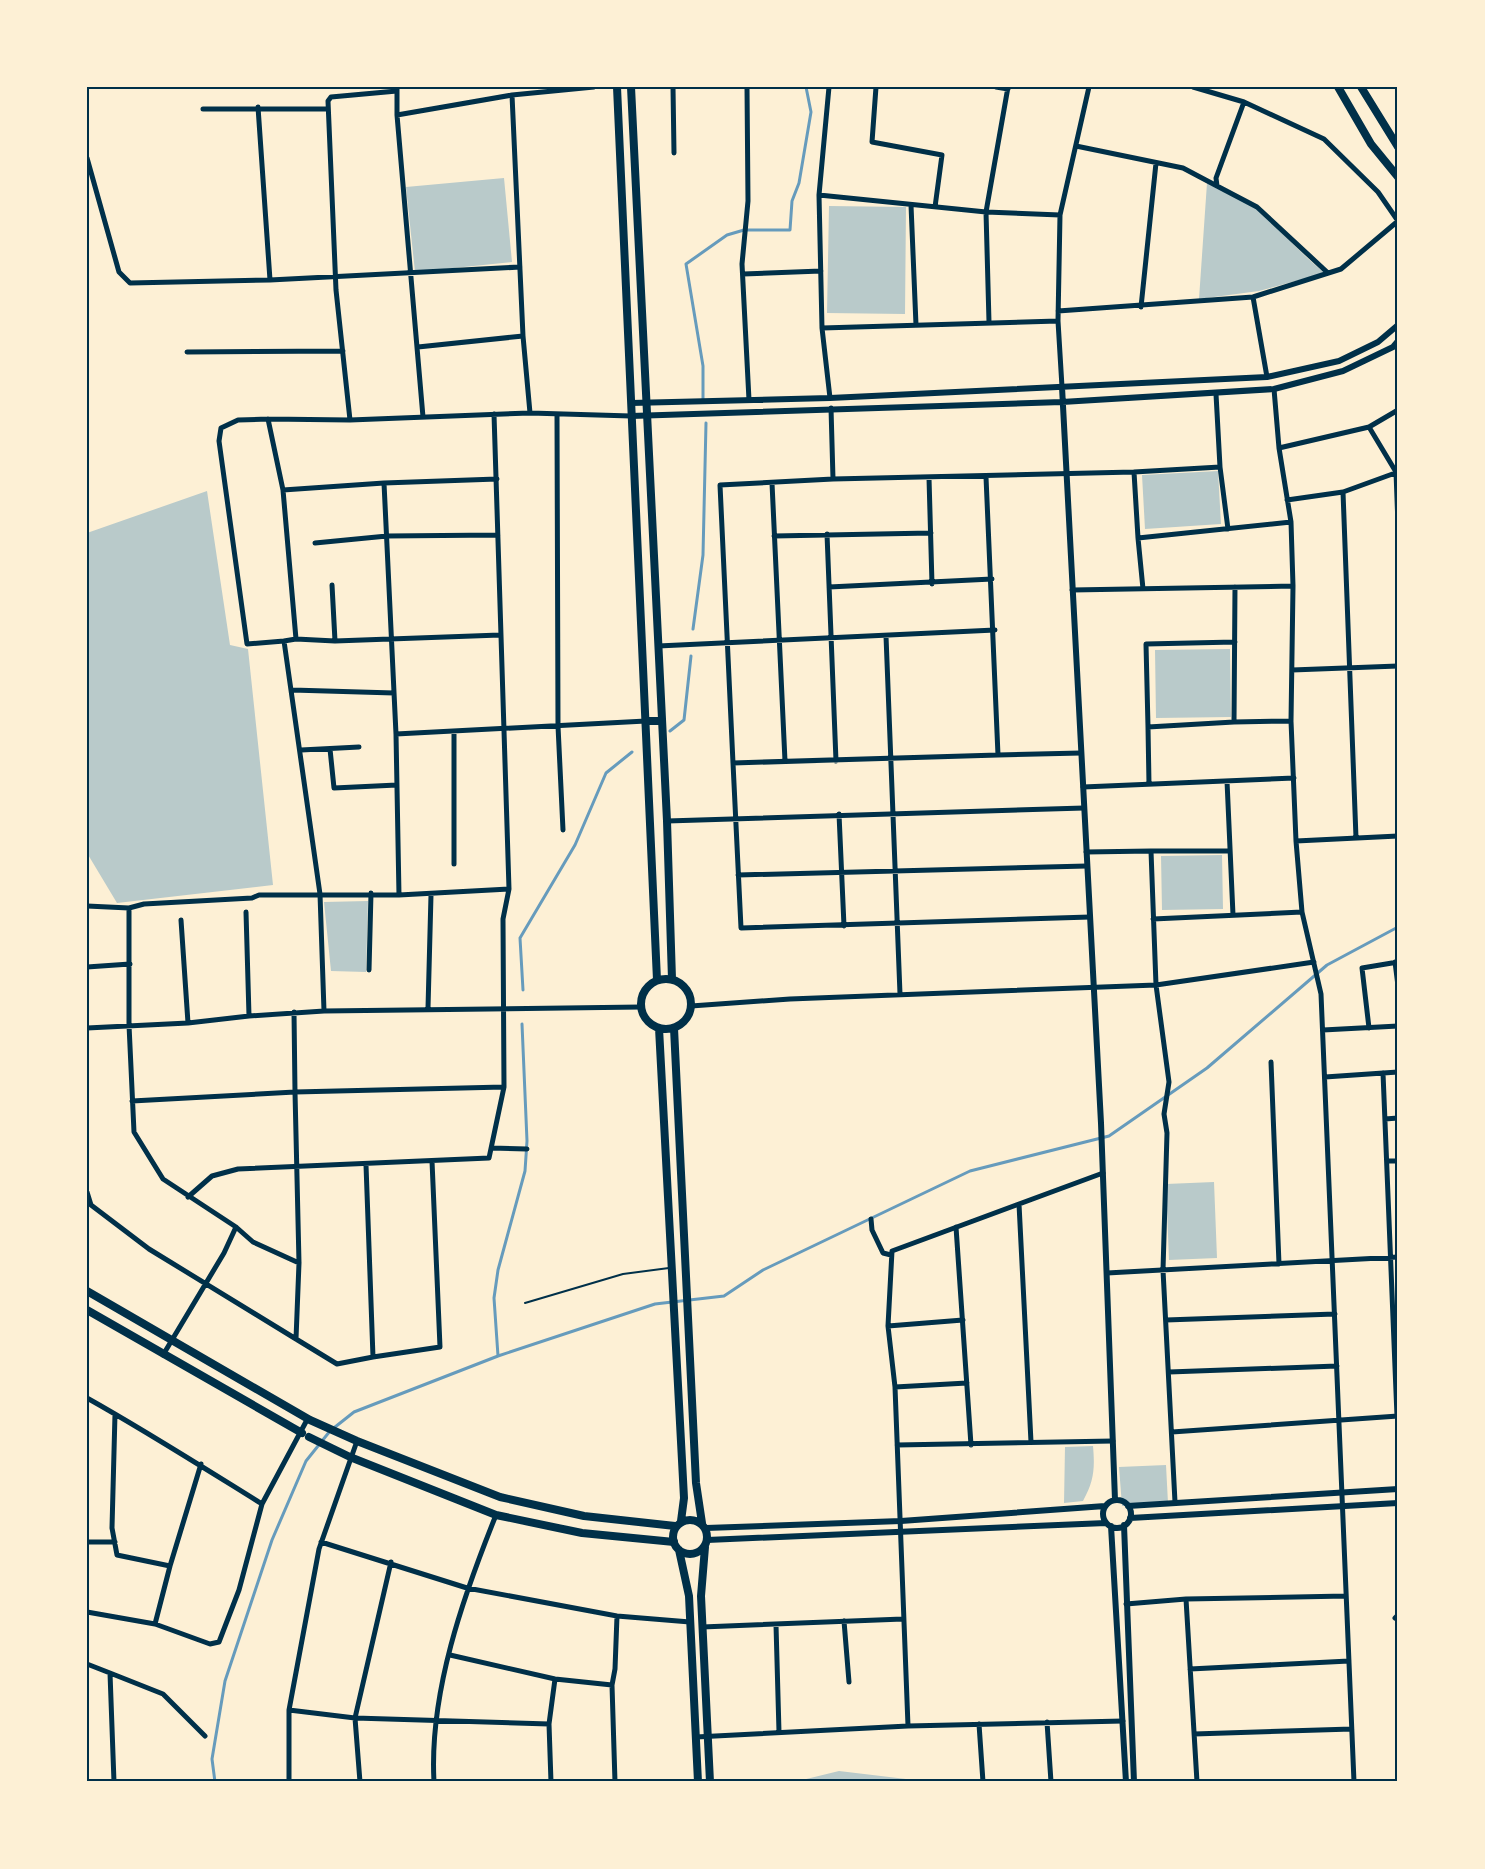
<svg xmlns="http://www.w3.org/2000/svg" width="1485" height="1869" font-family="Overpass,sans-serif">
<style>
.green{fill:#b9caca}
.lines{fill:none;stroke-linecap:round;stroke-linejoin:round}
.stream{stroke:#669bbc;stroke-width:3}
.service{stroke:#003049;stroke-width:2}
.minor{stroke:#003049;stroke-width:5}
.tertiary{stroke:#003049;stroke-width:6}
.secondary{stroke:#003049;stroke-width:8}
.primary{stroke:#003049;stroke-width:8}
.neatline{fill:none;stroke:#003049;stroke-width:2}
</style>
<rect width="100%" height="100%" fill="#fdf0d5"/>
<path class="green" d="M504 178 512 262 415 272 406 187Z
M1207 183C1223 192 1242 198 1257 209 1281 229 1300 254 1325 273L1259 291 1199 299Z
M829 206 906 207 905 314 827 313Z
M1218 471 1221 524 1145 529 1142 475Z
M207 491 230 645 248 649 273 885 117 903 87 853V533Z
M1230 649 1231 717 1156 718 1155 650Z
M1222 855 1223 909 1162 910 1161 856Z
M368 901 366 972 331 971 324 902Z
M1214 1182 1217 1258 1169 1260 1166 1184Z
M1093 1446C1095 1469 1094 1481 1083 1501L1064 1503 1065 1447Z
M1166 1465 1168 1503 1122 1506 1119 1467Z
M839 1771 906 1779V1782H794Z"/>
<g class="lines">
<path class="stream" d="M703 399V366L686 264 727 235 744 230H790L792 201 799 183 811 112 806 87
M693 629 703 555 706 423
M670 731 684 720 691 656
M523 990 520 938 575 845 606 773 632 752
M498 1356 494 1298 498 1270 525 1171 527 1141 522 1024
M215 1782 212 1759 225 1681 272 1540 306 1461 330 1431 354 1412 498 1356 655 1304 724 1296 763 1270 970 1171 1109 1136 1207 1068 1327 965 1398 927"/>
<path class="service" d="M525 1303 623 1274 669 1268"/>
<path class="minor" d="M397 87V115L423 417
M673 87 674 153
M747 87 748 201 742 264 749 400
M829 87 819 195 822 328 830 398
M876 87 872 142 942 155 935 207
M996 87 1008 89
M512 95 523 336
M1244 102 1216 178 1217 186 1257 207 1328 273
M258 107 270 280
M203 109H327
M397 115 512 95 594 87
M1076 146 1183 168 1217 186
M87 158 119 272 130 283 270 280 520 267
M819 195 986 212 1060 215 1058 321 1062 387
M911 205 916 325
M1060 215 1089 87
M743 274 821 271
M1253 297 1267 377
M1141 307 1156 163
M1058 311 1253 297 1341 269 1398 221 1378 192 1324 139 1244 102 1193 87
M989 322 986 212 1008 87
M822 328 1058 321
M418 347 523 336 530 413
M187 352 343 351
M1274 389 1279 448 1291 522 1293 586 1291 721 1296 841 1302 912 1321 994 1354 1782
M831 408 833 479
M494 414 509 889 399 895 396 734 646 721
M557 415 558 726 563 830
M268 419 283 490 296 639 284 641 320 894 324 1011
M350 420 336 290 328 101 331 97 397 91
M1369 427 1396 472 1398 525
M1279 448 1369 427 1398 410
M1220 467 1228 529
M1134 472 1220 467 1216 394
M986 477 998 755 733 763 720 485 833 479 1134 472 1138 538 1291 522
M929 478 932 584
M772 483 785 761
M283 490 384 483
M1287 500 1343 492
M827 534 836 761
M774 536 931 533
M1138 538 1143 589
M315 543 387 536 498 535
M332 585 335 641
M829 587 992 579
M1072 590 1293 586
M886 636 900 994
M296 639 335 641 500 635
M284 641 247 644 219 441 221 428 238 420 268 419 350 420 530 413 631 416
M658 646 995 630
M1292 670 1398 666
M292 690 394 693
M1234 722 1291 721
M1148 727 1146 644 1235 642
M454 732V864
M396 734 384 483 497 479
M330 749 334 788 397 785
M301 750 359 747
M998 755 1081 753
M733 763 741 928 1090 917
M1227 781 1233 915
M1149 784 1148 727 1234 722 1235 587
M1083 787 1294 778
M839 814 844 926
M667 821 1084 808
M1356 838 1343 492 1398 472
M1296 841 1398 836
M1151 851H1230
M738 875 1087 866
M87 906 129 908 144 904 252 898 259 895H399
M129 908V1025L134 1132 163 1179 236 1227 253 1242 299 1263
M246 912 249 1016
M1153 919 1302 912
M181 920 188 1023
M1395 962 1398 986
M87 967 130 964
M369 970 371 893
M691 1006 790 999 1156 985 1151 851 1086 852
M428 1008 431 895
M294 1012 295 1092 504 1087
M87 1028 188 1023 249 1016 324 1011 641 1007
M1369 1028 1362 968 1398 962
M1323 1030 1398 1026
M1271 1062 1279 1264
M1383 1073 1397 1416
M1325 1077 1398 1072
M132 1101 295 1092 299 1263 296 1339 337 1364 373 1357 366 1165
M1385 1119 1398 1118
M491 1148 527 1149
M1387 1161H1398
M87 1192 91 1205 149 1249 296 1339
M188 1197 212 1176 238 1169 489 1158 504 1087 503 919 509 889
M1019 1204 1031 1442
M871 1219 872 1230 883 1253 891 1255
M956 1227 971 1445
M1107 1273 1398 1257
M1166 1320 1335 1314
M888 1326 963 1320
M163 1355 224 1253 236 1227
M373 1357 440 1347 432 1161
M1169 1372 1337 1366
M895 1387 967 1383
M87 1398C146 1431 204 1468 262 1504
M115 1414 112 1528 117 1555 170 1566 201 1464
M1172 1432 1398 1416
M897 1445 1113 1441
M1175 1502 1163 1270 1167 1133 1164 1114 1169 1082 1156 985 1314 962
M87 1542H115
M321 1542 467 1588 617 1616 690 1622
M1186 1599 1197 1782
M1126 1604 1186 1599 1346 1596
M87 1612 155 1624 170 1566
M1395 1618 1398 1615
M844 1621 849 1682
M155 1624 210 1644 219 1642 239 1590 262 1504 308 1418
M776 1625 779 1732
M702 1627 903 1619
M450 1655 555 1679 612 1685 615 1782
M87 1664 110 1673 114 1782
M1190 1669 1349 1661
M110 1673 163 1694 205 1736
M612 1685 615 1669 617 1616
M289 1710 355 1718 549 1724
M1047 1722 1051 1782
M979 1724 983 1782
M908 1726 895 1387 888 1326 892 1251 1103 1173
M1194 1734 1352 1729
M696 1737 908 1726 1123 1721
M289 1782V1710L319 1549 357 1441
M360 1782 355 1718 391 1562
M434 1782C429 1693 463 1597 496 1515
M551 1782 549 1724 555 1679"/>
<path class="tertiary" d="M1062 387 1101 1123 1115 1500
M631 403 830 398 1267 377 1339 361 1378 342 1398 325
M631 416 1062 402 1274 389 1343 371 1393 347 1398 341
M1103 1514a14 14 0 1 1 28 0a14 14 0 1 1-28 0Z
M1128 1506 1398 1489
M1130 1518 1398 1503
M1124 1525 1134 1782
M1111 1526 1126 1782
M706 1528 901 1521 1105 1506
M707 1540 1106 1523"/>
<path class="secondary" d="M647 721H662
M87 1291 310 1420 357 1441 500 1497 584 1516 675 1526
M87 1310 302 1433
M309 1437 350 1457 496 1515 582 1533 674 1542"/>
<path class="primary" d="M617 87 657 980
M631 87 667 821 672 979
M1338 87 1371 144 1398 177
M1361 87 1398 147
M641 1004a25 25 0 1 1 50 0a25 25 0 1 1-50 0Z
M659 1028 684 1498 681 1521
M674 1028 696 1483 702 1523
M673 1537a17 17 0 1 1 34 0a17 17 0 1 1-34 0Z
M705 1547 701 1596 710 1782
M679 1550 689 1596 698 1782"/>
</g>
<rect width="1485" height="1869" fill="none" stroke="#fdf0d5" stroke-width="177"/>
<rect x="88" y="88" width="1308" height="1692" class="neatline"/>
</svg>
